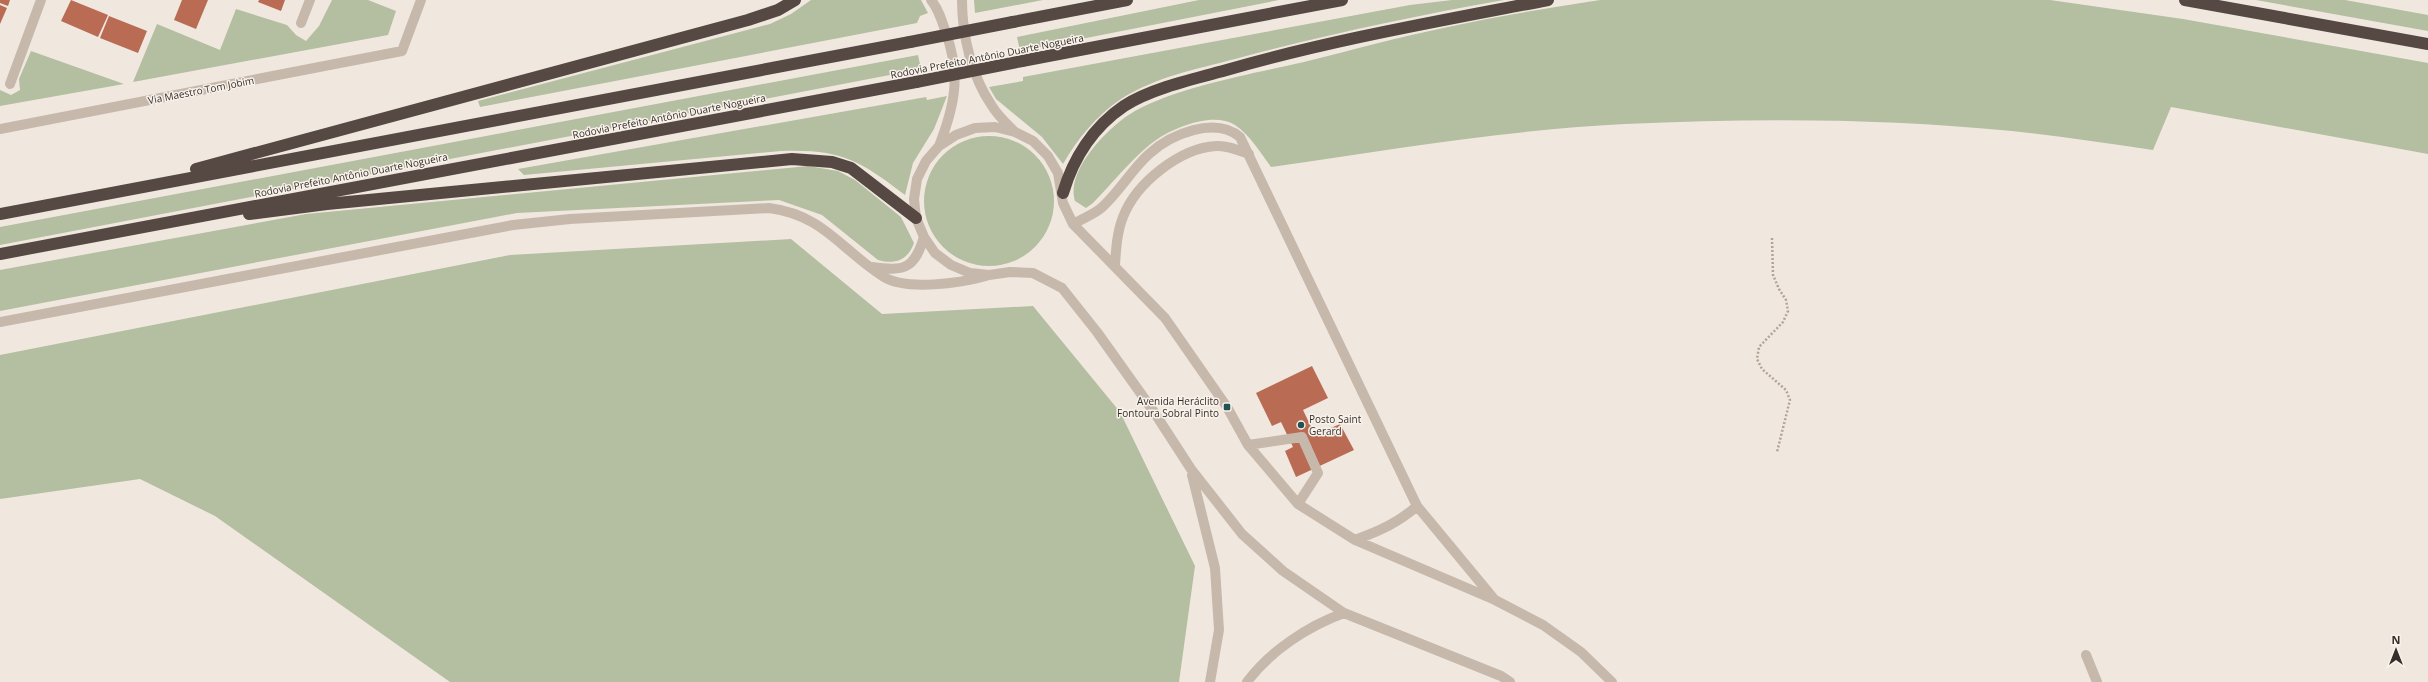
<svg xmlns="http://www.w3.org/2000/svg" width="2428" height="682" font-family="'Open Sans',sans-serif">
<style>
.green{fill:#b4bea0}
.building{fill:#b96b54}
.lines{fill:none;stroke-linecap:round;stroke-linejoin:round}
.path{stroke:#b3a296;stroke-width:2.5;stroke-dasharray:2 2;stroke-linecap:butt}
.minor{stroke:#c7b8ac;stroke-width:10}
.highway{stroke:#564842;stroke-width:12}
.highway-bridge{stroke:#564842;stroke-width:12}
.poi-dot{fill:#245153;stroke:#f8f2eb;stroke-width:1.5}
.labels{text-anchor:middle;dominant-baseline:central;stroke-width:3;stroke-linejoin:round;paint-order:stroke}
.street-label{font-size:10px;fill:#362e2a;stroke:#f8f2eb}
.poi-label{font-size:10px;fill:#362e2a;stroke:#f8f2eb;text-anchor:end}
</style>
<rect width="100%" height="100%" fill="#f0e8df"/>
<path class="green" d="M332 0H368L396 11 388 35 133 82 157 24 220 50 236 9 287 25 296 35 306 41 319 26Z
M811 0H921L928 13 920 16 917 23 480 107 478 101 770 24 791 14Z
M974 0H1043L975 13Z
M1199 0H1279L1020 51 1017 37Z
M1452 0H1504C1414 16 1324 35 1235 59 1197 69 1155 77 1121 99 1096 116 1078 138 1063 164L1042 137 996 99 989 87 1023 81V77L1410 5Z
M1600 0H2050L2183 19 2428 63V154L2171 107 2153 150C2106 143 2059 136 2012 131 1883 118 1753 118 1625 124 1506 130 1388 150 1271 167 1260 152 1250 135 1235 125 1214 112 1178 126 1159 138 1138 151 1112 184 1093 203L1086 208 1075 201C1065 170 1110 125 1135 111 1181 86 1252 74 1304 62 1352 50 1399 37 1448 27 1498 16 1549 8 1600 0Z
M2256 0H2345L2428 15V31Z
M31 51 124 84 0 106V90L11 95 20 90 19 79Z
M918 55 921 69 0 245V227Z
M947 96 934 129 913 163 905 195C859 160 841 149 781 151L524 175 518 169 926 97 927 100Z
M924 201a65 65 0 1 1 130 0a65 65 0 1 1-130 0Z
M808 166 838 171 855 180 901 217 914 243C908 260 895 265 878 260L822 215 779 200 517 213 0 311V270L306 214Z
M791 239 882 314 1033 306 1120 412 1195 566 1179 682H450L215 516 140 479 0 499V355L510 255Z"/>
<path class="building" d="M0 0H10L8 6 0 3Z
M71 0 108 15 98 37 61 21Z
M182 0H208L196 29 174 20Z
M259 0H285L281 11 258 2Z
M0 5 7 8 0 24Z
M109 16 147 31 138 53 100 38Z
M1312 366 1328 398 1303 410 1315 435 1340 424 1354 450 1296 477 1285 451 1293 447 1281 422 1272 426 1256 393Z"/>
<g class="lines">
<path class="path" d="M1772 238 1773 275 1779 289 1786 300 1788 311 1783 322 1759 347 1757 359 1762 369 1786 390 1790 400 1777 452"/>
<path class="minor" d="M931 0C939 10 942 21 946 33 961 75 955 105 939 146
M962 0C962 36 972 77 992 106 998 116 1007 124 1015 132
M301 23 310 0
M10 84 41 0
M0 129 402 51 421 0
M1073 224C1082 219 1092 215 1100 209 1118 194 1131 170 1149 154 1171 134 1215 116 1240 137L1417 506 1494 599
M1115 265C1116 249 1117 232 1123 217 1136 183 1180 148 1216 146 1227 145 1238 150 1249 154
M872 267C904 271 914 270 924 237
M0 322 513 225 570 219 769 208C824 215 841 250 884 277 907 291 961 283 986 276
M1248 445 1302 437 1318 473 1298 504
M1192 475 1215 568 1219 630 1210 682
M1355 540C1379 531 1398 523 1417 506
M2086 655 2097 682
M1247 682C1270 651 1308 626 1344 613
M1510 682 1501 676 1344 613 1283 571 1242 534 1191 469 1154 412 1097 332 1062 288 1033 273 1010 272 989 275 970 273 951 265 935 253 924 237 916 218 914 199 917 179 926 161 939 146 956 135 975 128 995 127 1015 132 1033 141 1048 156 1058 173 1063 203 1073 224 1165 318 1227 407 1248 445 1298 504 1355 540 1495 600 1543 625 1581 652 1612 682"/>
<path class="highway" d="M2185 0 2428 44
M1013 22 1127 0
M1022 61 1342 0
M196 169 748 20 778 10 795 0
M1063 193C1073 159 1093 127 1124 106 1150 89 1193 79 1223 71 1330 40 1440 21 1548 0
M0 214 910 42
M249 214 327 204 792 159 832 162 851 168 916 218
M0 254 916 82"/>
<path class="highway-bridge" d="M910 42 1013 22
M916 82 1022 61"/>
</g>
<g class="poi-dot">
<rect x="1223" y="403" width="8" height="8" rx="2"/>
<circle cx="1301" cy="425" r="4"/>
</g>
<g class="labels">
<g class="street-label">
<text transform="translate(987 56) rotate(-11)">Rodovia Prefeito Antônio Duarte Nogueira</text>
<text transform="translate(201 90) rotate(-11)">Via Maestro Tom Jobim</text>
<text transform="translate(669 116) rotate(-11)">Rodovia Prefeito Antônio Duarte Nogueira</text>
<text transform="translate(351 175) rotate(-11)">Rodovia Prefeito Antônio Duarte Nogueira</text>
</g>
<g class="poi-label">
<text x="1219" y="401">Avenida Heráclito<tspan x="1219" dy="12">Fontoura Sobral Pinto</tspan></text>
<text x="1309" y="419" text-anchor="start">Posto Saint<tspan x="1309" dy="12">Gerard</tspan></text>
</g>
</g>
<g transform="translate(2396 650)" stroke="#f8f2eb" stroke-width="3" paint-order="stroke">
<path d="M0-3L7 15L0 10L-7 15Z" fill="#362e2a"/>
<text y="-6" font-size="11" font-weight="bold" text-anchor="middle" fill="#362e2a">N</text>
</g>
</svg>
